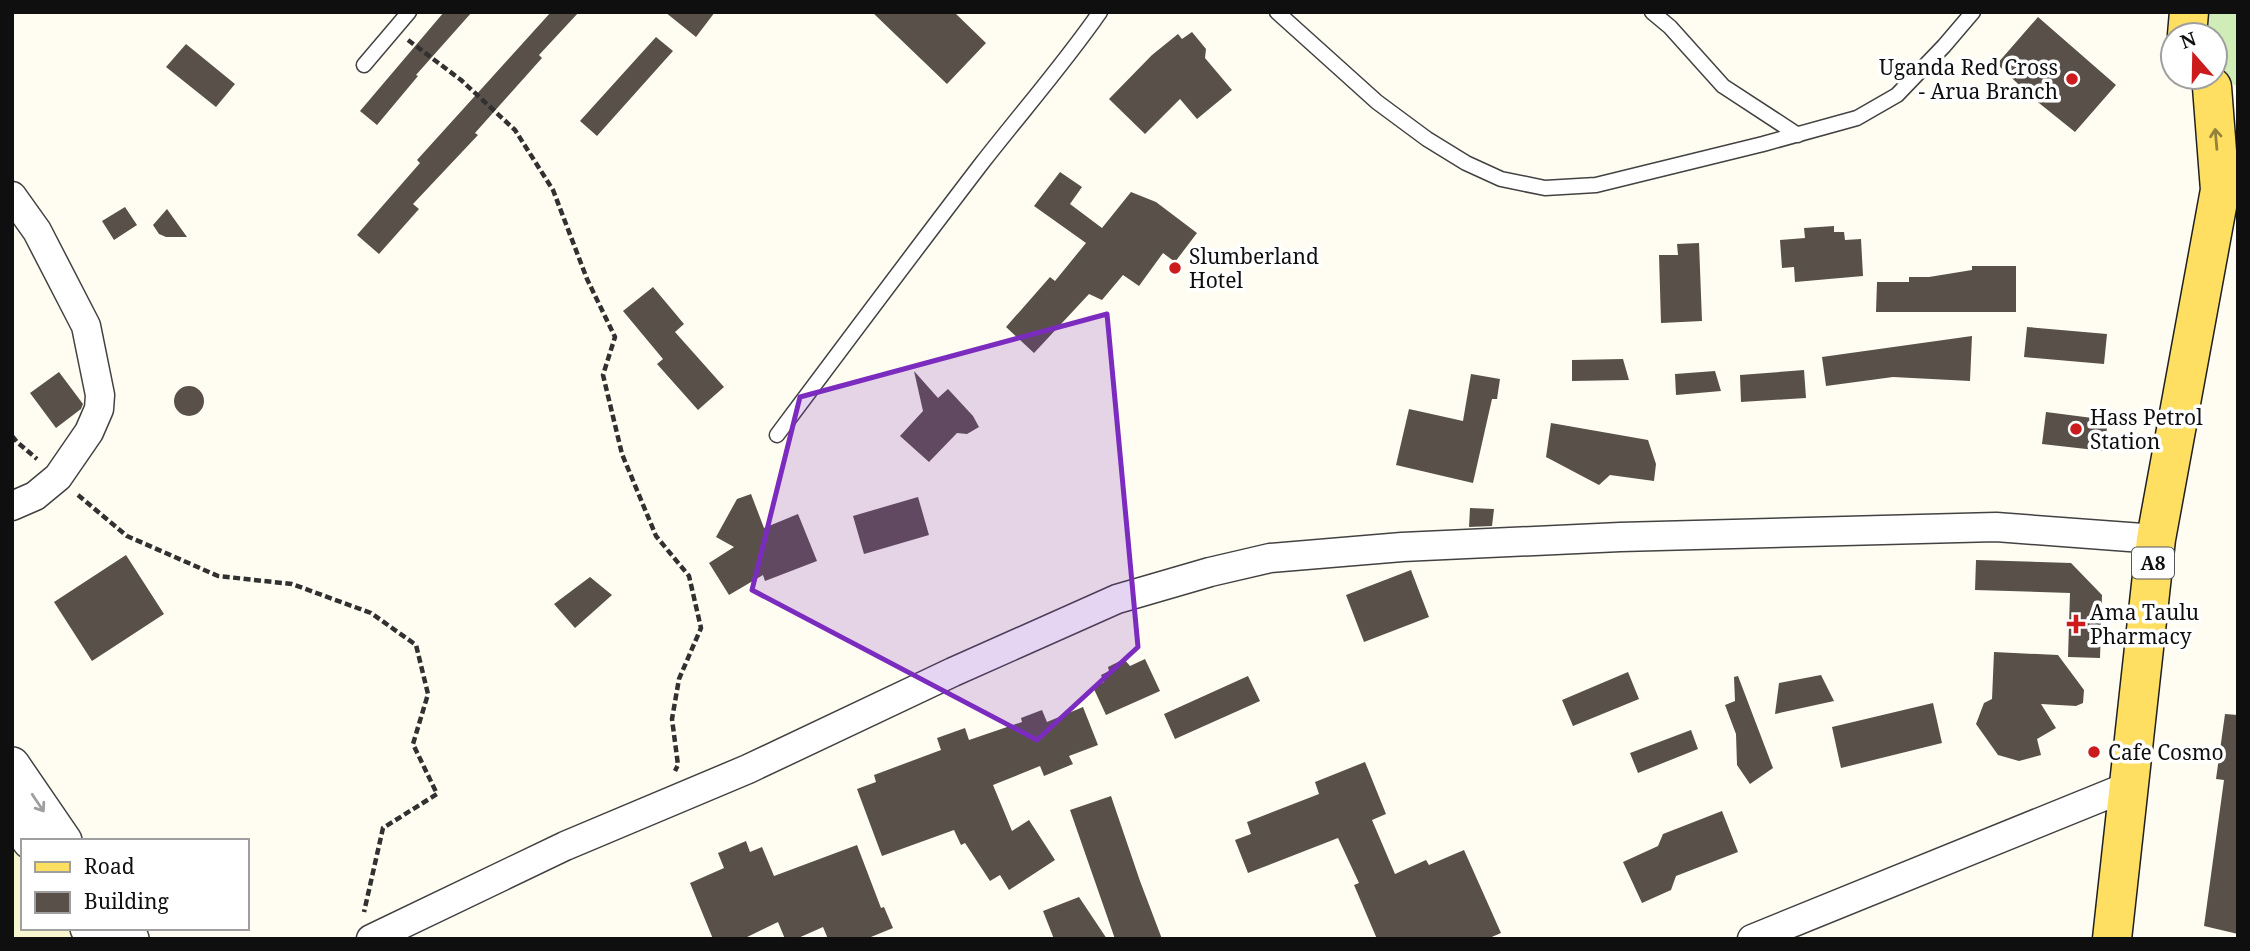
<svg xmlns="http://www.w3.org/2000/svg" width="2250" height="951" font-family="'Noto Serif',serif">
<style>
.farmland{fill:#f8f6ce}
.green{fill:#d1edb7}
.building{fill:#59504a}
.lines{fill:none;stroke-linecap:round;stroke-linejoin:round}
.service-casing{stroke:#424242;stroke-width:17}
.minor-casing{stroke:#424242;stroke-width:31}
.tertiary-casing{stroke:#424242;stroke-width:38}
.primary-casing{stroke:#202020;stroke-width:41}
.path{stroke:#313131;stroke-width:4.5;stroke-dasharray:7 3.5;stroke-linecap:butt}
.service{stroke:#fff;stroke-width:14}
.minor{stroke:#fff;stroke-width:28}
.tertiary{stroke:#fff;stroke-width:35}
.primary{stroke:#ffdf61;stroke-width:38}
.oneway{stroke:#93813c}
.oneway2{stroke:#9f9f9f}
.marked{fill:#7b2cbf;fill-opacity:0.2;stroke:#7b2cbf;stroke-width:5;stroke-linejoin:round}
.poi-dot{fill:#cb1b1d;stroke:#fff;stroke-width:2.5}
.labels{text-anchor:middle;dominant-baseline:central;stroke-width:7;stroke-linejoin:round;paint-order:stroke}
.shield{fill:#fff;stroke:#575757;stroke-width:2}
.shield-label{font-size:19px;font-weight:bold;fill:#0f0f0f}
.poi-label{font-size:21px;fill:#0f0f0f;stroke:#fff;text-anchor:start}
</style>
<rect width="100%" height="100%" fill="#fffdf1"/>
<path class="farmland" d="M12 822 23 841V928H82L88 939H12Z"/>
<path class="green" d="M2208 12H2238V87L2227 81 2215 68V35H2204Z"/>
<path class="building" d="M444 12H472L416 75 418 76 377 125 360 111Z
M551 12H579L539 55 542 58 475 133 478 135 413 204 419 209 379 254 357 235 420 163 417 160Z
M665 12H715L696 37Z
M872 12H954L986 43 947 84Z
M2038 17 2116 85 2075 132 2034 99 1997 64Z
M1192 32 1206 49 1205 58 1232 90 1197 119 1180 99 1145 134 1109 99 1152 55 1178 34 1182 39Z
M656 37 673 51 597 136 580 121Z
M186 44 235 84 216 107 166 67Z
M1060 172 1082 187 1070 204 1102 228 1131 192 1156 202 1197 233 1175 262 1163 253 1139 286 1123 275 1102 300 1089 294 1034 353 1006 327 1050 277 1055 281 1086 243 1034 206Z
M125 207 137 225 114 240 102 221Z
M167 209 187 237H166L159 234 153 225Z
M1834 226V232H1844L1845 240 1861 239 1863 276 1795 282 1794 267 1782 268 1780 240 1805 238 1804 228Z
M1699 243 1702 321 1661 323 1659 255H1678L1677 244Z
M1972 266H2016V312H1876L1877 282H1909V277H1929L1972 270Z
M653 287 684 324 675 332 724 387 698 410 657 364 663 359 623 311Z
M2027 327 2107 334 2104 364 2024 357Z
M1972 336 1970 381 1893 377 1826 386 1822 357Z
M1623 359 1629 380 1572 381V360Z
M1804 370 1806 398 1741 402 1740 375Z
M914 371 938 398 948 389 973 416 979 427 967 434 957 433 929 462 900 436 923 411Z
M1715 371 1721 391 1676 395 1675 374Z
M59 372 83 404 81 409 56 428 30 393Z
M1471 374 1500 379 1497 399H1492L1473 483 1396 465 1409 409 1463 421Z
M174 401a15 15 0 1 1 30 0a15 15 0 1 1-30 0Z
M2046 412 2108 420 2104 451 2042 444Z
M1551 423 1648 440 1656 464 1654 481 1610 475 1599 485 1546 457Z
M751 494 764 528 798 514 817 561 765 581 763 575 729 595 709 563 734 547 716 537 737 499Z
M918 497 929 535 864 554 853 516Z
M1470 508 1494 509 1492 526 1469 527Z
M126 555 164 614 92 661 54 602Z
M1976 560 2071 563 2102 595 2100 658 2068 657 2070 593 1975 590Z
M1411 570 1429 617 1364 642 1346 595Z
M590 577 612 595 575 628 554 604Z
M1994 652 2058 655 2084 690 2083 703 2076 706 2041 704 2056 728 2037 739 2041 755 2019 761 1998 755 1976 724 1984 703 1992 699Z
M1124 659 1130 666 1145 659 1160 691 1106 715 1093 687 1104 682 1101 675 1109 671 1108 667Z
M1628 672 1639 699 1573 726 1562 700Z
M1821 675 1834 701 1775 714 1779 683Z
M1248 676 1260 701 1175 739 1164 714Z
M1738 676 1773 768 1750 784 1737 765 1736 734 1725 705 1735 701 1734 677Z
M1933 703 1942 743 1841 768 1832 727Z
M1083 707 1098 745 1069 756 1073 764 1044 776 1040 766 993 785 1012 831 1029 820 1055 860 1009 890 1000 875 990 881 965 843 961 845 954 830 882 856 857 789 876 782 874 775 941 750 937 738 965 728 969 740 1022 722 1021 718 1042 710 1047 722Z
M2225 714 2238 715V934L2204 926 2224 780 2216 779Z
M1691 730 1698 749 1638 773 1630 753Z
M1365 762 1386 814 1372 820 1395 874 1426 860 1429 865 1464 850 1501 933 1487 939H1377L1354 885 1359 883 1338 838 1248 873 1235 840 1251 834 1247 822 1319 794 1315 782Z
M1111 796 1140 881 1162 939H1115L1070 810Z
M1722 811 1738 852 1676 876 1671 890 1642 903 1623 862 1658 846 1663 834Z
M746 841 750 852 762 847 774 876 857 845 881 908 884 907 893 928 866 939H828L823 927 796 939H785L778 922 743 939H713L690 883 724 868 718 853Z
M1079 897 1107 939H1054L1043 911Z"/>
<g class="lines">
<g class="service-casing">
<path id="service" d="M1277 12 1377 102 1427 139 1466 163 1501 179 1545 188 1596 185 1763 144 1857 118 1897 95 1944 46 1973 12
M1652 12 1670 27 1723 86 1798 135
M364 65 409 12
M777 435C845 344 913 253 982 163 1021 113 1064 64 1100 12"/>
</g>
<g class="minor-casing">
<path id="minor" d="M12 196 37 231 86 326 100 395 99 409 89 432 58 477 35 496 12 506
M371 939 565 846 748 769 953 672 1117 599 1210 572 1270 558 1402 547 1620 537 1996 527 2156 539
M1752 939 2129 786"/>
</g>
<g class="tertiary-casing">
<path id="tertiary" d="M12 765 64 841
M12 815 30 841
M88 928 95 939
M123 928 131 939"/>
</g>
<g class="primary-casing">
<path id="primary" d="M2187 35 2189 12
M2112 939 2156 539 2220 190 2212 87"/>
</g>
<path class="path" d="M408 40 461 80 515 130 553 190 587 279 615 337 603 375 622 454 656 536 689 576 701 628 679 679 672 719 678 765 675 771
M12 436 17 442 37 459
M78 495 127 536 218 576 292 584 371 613 416 645 428 694 413 744 437 794 383 828 364 912"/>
<use href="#service" class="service"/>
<use href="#minor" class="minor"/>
<use href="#tertiary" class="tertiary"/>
<use href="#primary" class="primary"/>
</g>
<defs><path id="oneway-shaft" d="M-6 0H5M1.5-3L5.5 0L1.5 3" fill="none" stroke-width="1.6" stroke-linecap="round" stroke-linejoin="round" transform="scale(1.75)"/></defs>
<use class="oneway" href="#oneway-shaft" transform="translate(2216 139) rotate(-95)"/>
<use class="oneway2" href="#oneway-shaft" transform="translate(38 803) rotate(56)"/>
<path class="marked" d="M1107 314 1138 647 1037 740 752 590 800 397Z"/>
<g class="poi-dot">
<circle cx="2072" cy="79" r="7"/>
<circle cx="1175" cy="268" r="7"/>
<circle cx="2076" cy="429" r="7"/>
<path d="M2072.5 613.5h7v7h7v7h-7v7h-7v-7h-7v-7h7z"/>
<circle cx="2094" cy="752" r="7"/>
</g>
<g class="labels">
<rect class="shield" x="2132" y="547.5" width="42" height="31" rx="5"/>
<g class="shield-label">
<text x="2153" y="563">A8</text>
</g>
<g class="poi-label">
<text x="2058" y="67" text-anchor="end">Uganda Red Cross<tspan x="2058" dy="24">- Arua Branch</tspan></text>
<text x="1189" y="256">Slumberland<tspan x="1189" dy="24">Hotel</tspan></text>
<text x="2090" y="417">Hass Petrol<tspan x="2090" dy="24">Station</tspan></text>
<text x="2090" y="612">Ama Taulu<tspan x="2090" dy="24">Pharmacy</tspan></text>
<text x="2108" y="752">Cafe Cosmo</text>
</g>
</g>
<rect width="2250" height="951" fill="none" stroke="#0f0f0f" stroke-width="28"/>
<rect x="21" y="839" width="228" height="91" fill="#ffffff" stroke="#9f9f9f" stroke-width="2"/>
<rect x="35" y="862" width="35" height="10" fill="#ffdf61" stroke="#9f9f9f" stroke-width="2"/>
<text x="84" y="874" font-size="21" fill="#0f0f0f">Road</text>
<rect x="35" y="892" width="35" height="21" fill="#59504a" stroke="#9f9f9f" stroke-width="2"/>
<text x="84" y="909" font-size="21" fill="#0f0f0f">Building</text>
<g transform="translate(2194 56) rotate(340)"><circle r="33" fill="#ffffff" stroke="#9f9f9f" stroke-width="2"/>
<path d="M0-5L12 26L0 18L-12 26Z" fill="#cb1b1d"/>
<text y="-10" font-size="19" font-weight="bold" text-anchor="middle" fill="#0f0f0f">N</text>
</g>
</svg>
